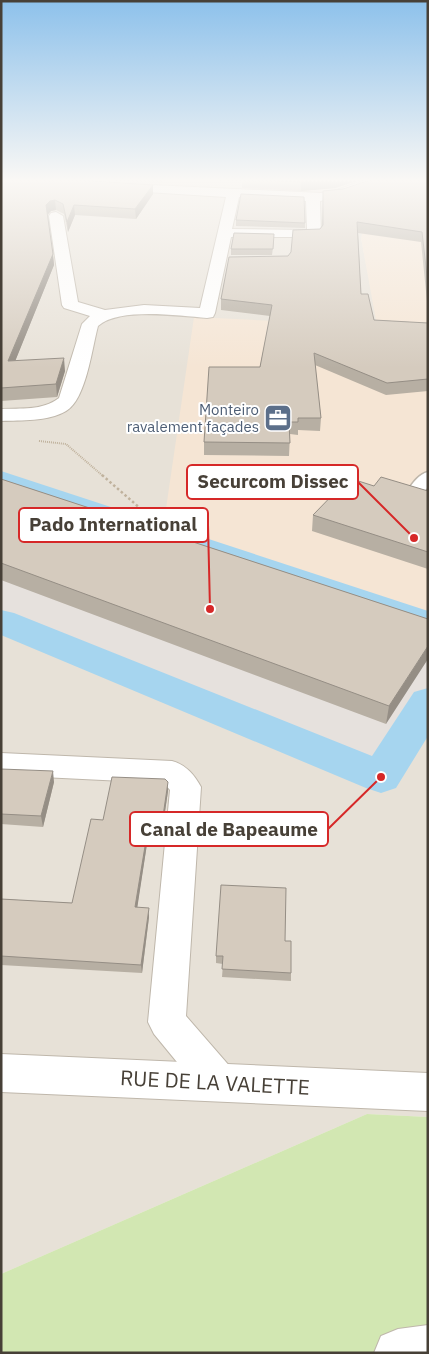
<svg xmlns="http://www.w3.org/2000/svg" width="429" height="1354" font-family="'IBM Plex Sans',sans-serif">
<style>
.residential{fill:#e7e1d7}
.commercial{fill:#f5e5d4}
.industrial{fill:#e6e1dd}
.green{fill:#d2e7b2}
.water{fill:#a6d5ef}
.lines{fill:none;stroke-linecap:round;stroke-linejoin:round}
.canal{fill:#a6d5ef;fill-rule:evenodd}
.service-casing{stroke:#bfb7ab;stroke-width:3}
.minor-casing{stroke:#bfb7ab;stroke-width:2}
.tertiary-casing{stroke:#bfb7ab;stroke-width:2}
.path-far1{stroke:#c0b29d;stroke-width:2;stroke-dasharray:1 1;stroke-linecap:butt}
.path{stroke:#c0b29d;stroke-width:2.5;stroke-dasharray:2.5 2.5;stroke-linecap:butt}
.service{fill:#fff;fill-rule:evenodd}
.minor{fill:#fff;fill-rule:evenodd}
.tertiary{fill:#fff;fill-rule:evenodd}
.wall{fill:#b7afa3}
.shaded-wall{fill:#958e85}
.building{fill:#d5cbbe;stroke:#958e85}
.labels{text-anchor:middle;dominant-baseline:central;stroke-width:4;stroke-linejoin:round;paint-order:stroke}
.far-service-label{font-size:15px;fill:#4e5e75;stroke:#fff;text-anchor:end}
.near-street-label{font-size:21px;fill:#474037;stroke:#fff}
.leader{fill:none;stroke:#d62828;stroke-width:2}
.callout-dot{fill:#d62828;stroke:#fff;stroke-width:2}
.callout{fill:#fff;stroke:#d62828;stroke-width:2}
.callout-label{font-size:19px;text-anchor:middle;font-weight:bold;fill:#474037}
</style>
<rect width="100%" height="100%" fill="#f4f0e8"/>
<path class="residential" d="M1 179H428L361 238 378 326 162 536 1 486Z
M1 621 380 776 428 702V1117L367 1114 1 1274Z"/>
<path class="commercial" d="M369 205 428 206V626L162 536 194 317 377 326 361 238Z"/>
<path class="industrial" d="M1 486 428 626V702L381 777 1 621Z"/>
<path class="green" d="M367 1114 428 1117V1353H1V1274Z"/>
<path class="water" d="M1 471 428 611V626L1 480Z"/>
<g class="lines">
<path class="canal" d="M1 610 14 613 372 756 414 692 428 688V736L396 788 381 793 366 788 1 635Z"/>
<g class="service-casing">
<path id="service" d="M428 472V487L422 494H410L408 490C413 483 419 474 428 472Z"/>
</g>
<g class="minor-casing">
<path id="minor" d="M368 179H385L383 182 342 197 320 201 321 234 319 237H231L215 313 213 317 207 318C179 316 120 307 98 326 92 348 86 400 66 411 47 422 22 420 1 421V409C21 408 42 411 59 398L82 324 90 316 64 308 62 305 49 216 51 213 56 212 63 216 78 302 105 310 144 305 200 308 226 197 115 190 110 189 109 186 110 183 321 193 334 191ZM239 197 306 201 307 230 232 229Z
M1 753 172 761C186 765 194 774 201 787L186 1016 232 1069 238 1082 232 1095 218 1101 204 1095 154 1034 148 1022 170 790 164 783 1 775Z"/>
</g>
<g class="tertiary-casing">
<path id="tertiary" d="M1 1054 428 1073V1111L1 1092Z
M428 1325V1353H374L381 1336 398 1329Z"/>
</g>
<path class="path-far1" d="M39 441 66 444 103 476"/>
<path class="path" d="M102 475 141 509 177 521"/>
<use href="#service" class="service"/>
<use href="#minor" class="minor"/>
<use href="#tertiary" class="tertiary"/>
</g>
<path class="wall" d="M1 179 51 182 153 185V194L136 219 75 215 68 232 64 214 56 210 51 211 48 215 54 265 15 361 65 371 57 397 1 401Z
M89 179H165L162 183Z
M192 179H363L335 188 301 191 242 188V181Z
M428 179V311L421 242 358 233 361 294 374 320 428 323V391L386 395 315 365 321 418 320 431 298 430V435L290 434 289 456 204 455V442L260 367 270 316 221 310V299L288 256 320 229 322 226 323 191Z
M236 220 305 223V228L236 226Z
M274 240 272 255H231V249Z
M1 479 428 619 386 724 1 580Z
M374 486 428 491V569L312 531 313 515Z
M1 769 54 782 43 827 1 824Z
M168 791 162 832 149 831 137 907 149 917 142 973 1 965V899L72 903Z
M285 941 291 973V981L222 977 223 964 216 963V956Z"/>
<path class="shaded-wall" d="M335 179H363L335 188 301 191V182Z
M153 185V194L136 219 135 209Z
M55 200 56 210 51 211 47 215 46 205 50 201Z
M74 205 75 215 68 232 67 222Z
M53 254 54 265 10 374 8 361Z
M64 358 65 371 57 397 56 384Z
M428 646V659L386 724 389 706Z
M53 771 54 782 43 827 41 816Z
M168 782V791L162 832V823Z
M149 822V831L136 916 135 907Z
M149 908V917L142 973 141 965Z"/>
<path class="building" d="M1 179H50V182L54 179H61L153 185 135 209 74 205 67 222 63 204 55 200 50 201 46 205 53 254 8 361 64 358 56 384 1 388Z
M249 179H335L301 182Z
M373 179H428V285L422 232 357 222 361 294H368L374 320 428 323V379L387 383 314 353 321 418H298V422H289L290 443 204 442 209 367H260L272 305 221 299 229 257 288 256 291 252 293 230 320 229 323 225V191L343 189Z
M241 194 304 197 305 223 236 220Z
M234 233 274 234 273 249H231Z
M381 477 428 491V552L313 515 349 478 374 486Z
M1 479 428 619V646L389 706 1 563Z
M1 769 53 771 41 816 1 814Z
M112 777 165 779 168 782 162 823 149 822 135 907 149 908 141 965 1 956V899L72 903 91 819 103 820Z
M221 885 286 888 285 941H291V973L222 969 223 956H216Z"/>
<linearGradient id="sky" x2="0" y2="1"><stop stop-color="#8dc1eb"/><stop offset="0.49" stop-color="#faf8f5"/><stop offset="1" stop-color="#faf8f5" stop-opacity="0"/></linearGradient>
<rect width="429" height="368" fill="url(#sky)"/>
<defs>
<g id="office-square" transform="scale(1.4375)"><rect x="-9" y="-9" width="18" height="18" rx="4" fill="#5c6f8a" stroke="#fff"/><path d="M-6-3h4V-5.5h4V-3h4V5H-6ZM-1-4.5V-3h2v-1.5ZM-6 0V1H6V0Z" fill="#fff"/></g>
</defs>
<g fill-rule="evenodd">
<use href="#office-square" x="278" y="418"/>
</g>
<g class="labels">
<g class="far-service-label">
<text x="259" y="409">Monteiro<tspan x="259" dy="17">ravalement façades</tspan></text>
</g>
<g class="near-street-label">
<text transform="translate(215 1082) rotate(3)">RUE DE LA VALETTE</text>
</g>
</g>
<path class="leader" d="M414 538L358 482M210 609L208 525M381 777L328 829"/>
<g class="callout-dot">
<circle cx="414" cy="538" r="5"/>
<circle cx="210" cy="609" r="5"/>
<circle cx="381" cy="777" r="5"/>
</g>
<g class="callout">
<rect x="187" y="465" width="171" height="34" rx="5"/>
<rect x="19" y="508" width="189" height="34" rx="5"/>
<rect x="130" y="812" width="198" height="34" rx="5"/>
</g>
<g class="callout-label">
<text x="273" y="488">Securcom Dissec</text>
<text x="113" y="531">Pado International</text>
<text x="229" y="836">Canal de Bapeaume</text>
</g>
<rect width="429" height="1354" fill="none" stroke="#474037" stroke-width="5"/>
</svg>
